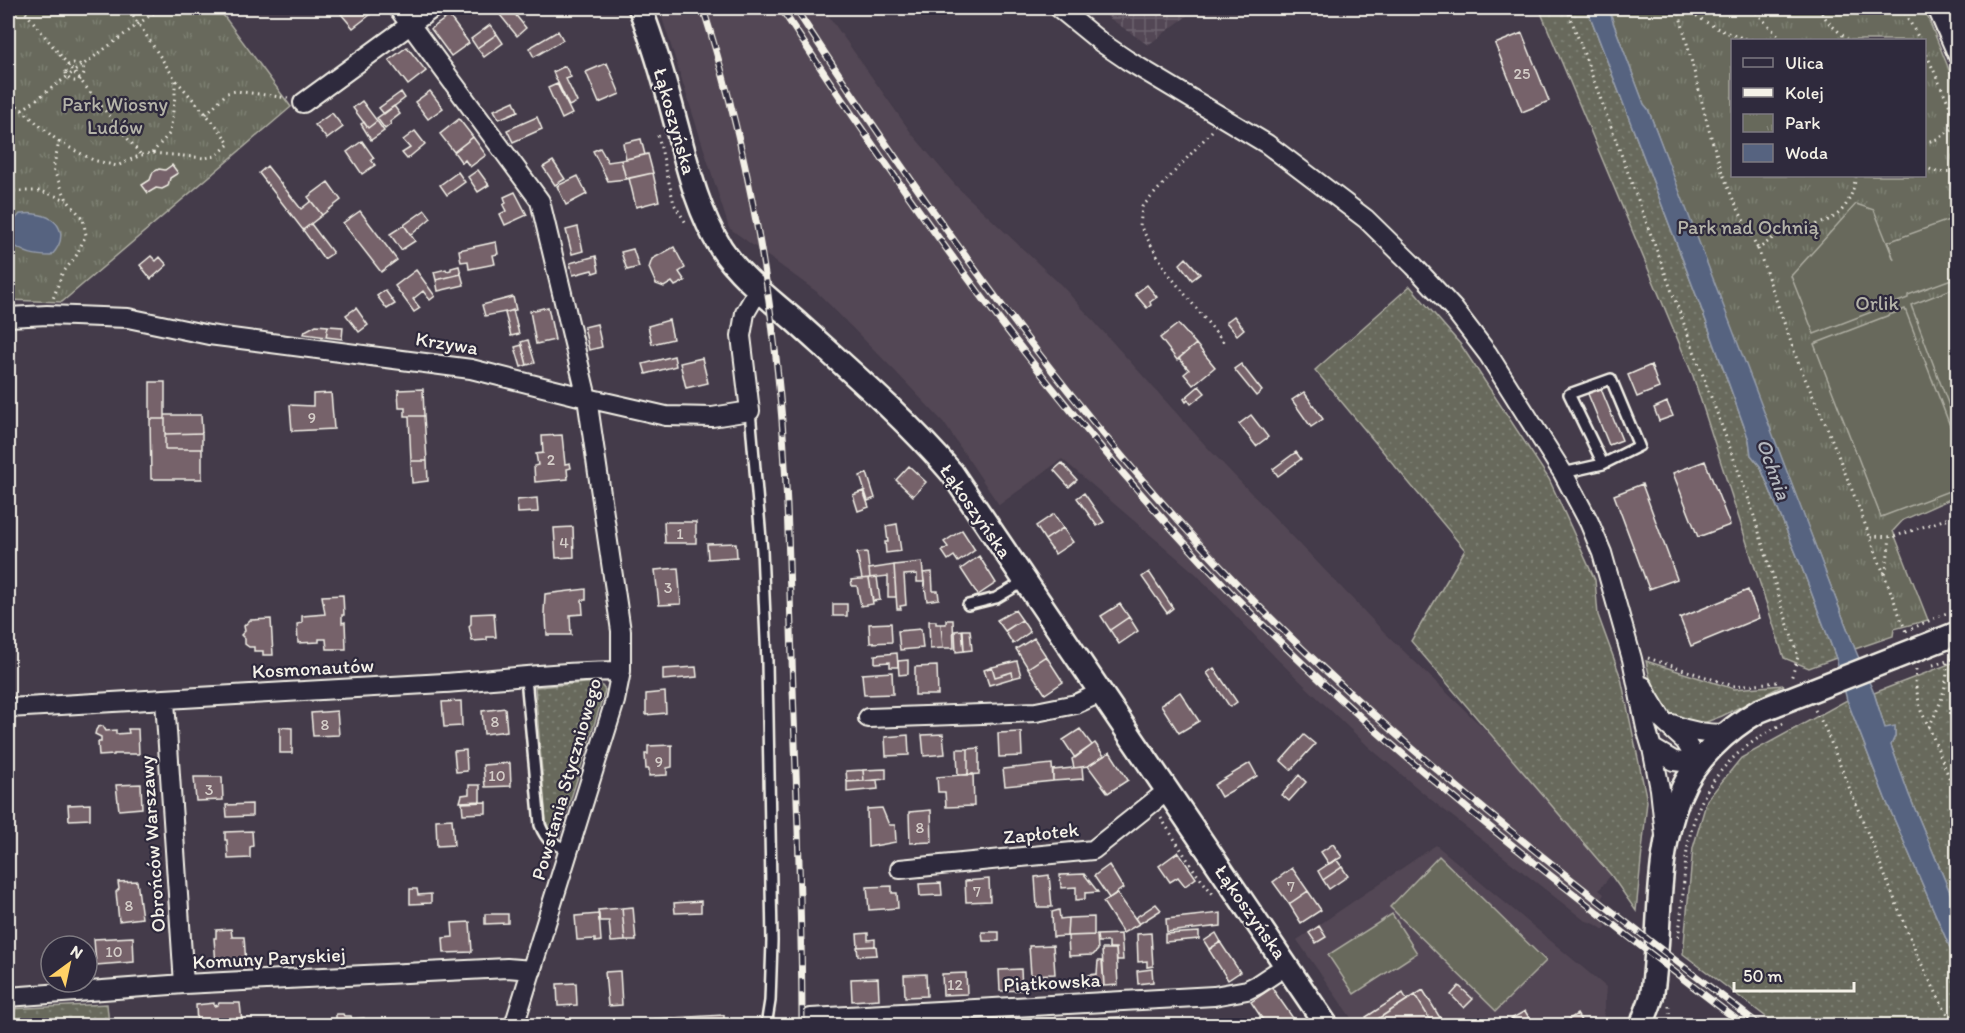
<svg xmlns="http://www.w3.org/2000/svg" width="1965" height="1033" font-family="Itim,sans-serif">
<style>
.built{fill:#534754}
.industrial{fill:url(#industrial-grid)}
.grass{fill:url(#grass-dots);stroke:#aeada2;stroke-width:1.5}
.park{fill:url(#park-tufts);stroke:#aeada2;stroke-width:1.5;fill-rule:evenodd}
.pitch{fill:#67695b;stroke:#aeada2;stroke-width:1.5}
.water{fill:#566380;stroke:#959caa;stroke-width:1.5}
.building{fill:#76626a;stroke:#f4f1e8;stroke-width:1.5}
.lines{fill:none;stroke-linecap:round;stroke-linejoin:round}
.service-casing{stroke:#f4f1e8;stroke-width:14}
.minor-casing{stroke:#f4f1e8;stroke-width:22}
.tertiary-casing{stroke:#f4f1e8;stroke-width:27}
.path{stroke:#f4f1e8;stroke-width:3;stroke-dasharray:1.5 4.5;stroke-linecap:butt}
.service{stroke:#2f2a3d;stroke-width:9}
.minor{stroke:#2f2a3d;stroke-width:18}
.tertiary{stroke:#2f2a3d;stroke-width:22}
.rail-casing{stroke:#f4f1e8;stroke-width:7}
.rail{stroke:#2f2a3d;stroke-width:4.5;stroke-dasharray:14;stroke-linecap:butt}
.labels{text-anchor:middle;dominant-baseline:central;stroke-width:4.5;stroke-linejoin:round;paint-order:stroke}
.number-label{font-size:16px;fill:#d4cdc8}
.park-label{font-size:20px;fill:#b5b4a9;stroke:#2f2a3d}
.street-label{font-size:20px;fill:#f4f1e8;stroke:#2f2a3d}
.water-label{font-size:21px;font-style:italic;fill:#b5b8be;stroke:#2f2a3d}
</style>
<defs>
<pattern id="industrial-grid" width="8" height="8" patternUnits="userSpaceOnUse" patternTransform="scale(1.5)"><rect width="8" height="8" fill="#534754"/><path d="M0 4h8M4 0v8" fill="none" stroke="#6c626d"/></pattern>
<pattern id="grass-dots" width="8" height="8" patternUnits="userSpaceOnUse" patternTransform="scale(1.5)"><rect width="8" height="8" fill="#67695b"/><path d="M2 2h.1M6 6h.1" fill="none" stroke="#7d7f73" stroke-width="1.8" stroke-linecap="round"/></pattern>
<pattern id="park-tufts" width="24" height="20" patternUnits="userSpaceOnUse" patternTransform="scale(1.5)"><rect width="24" height="20" fill="#67695b"/><path d="M3 7l-1-3M5 7V3M7 7l1-3M15 17l-1-3M17 17v-4M19 17l1-3" fill="none" stroke="#7d7f73"/></pattern>
</defs>
<rect width="100%" height="100%" fill="#443b4a"/>
<filter id="ink" filterUnits="userSpaceOnUse"><feTurbulence type="fractalNoise" baseFrequency=".0167" numOctaves="2"/><feDisplacementMap in="SourceGraphic" scale="12" xChannelSelector="R" yChannelSelector="G"/><feConvolveMatrix kernelMatrix="1 2 1 2 8 2 1 2 1" color-interpolation-filters="sRGB"/></filter>
<g filter="url(#ink)">
<path class="built" d="M659 8H823L912 134 956 186 1062 286 1206 446 1384 632 1504 748 1611 875 1599 890 1604 894 1602 897 1606 928 1604 930 1595 924 1584 920 1434 802 1370 748 1277 659 1196 574 1062 459 999 505 944 423 895 371 817 292 729 228Z
M1436 845 1606 987 1603 1025H1356L1297 940Z"/>
<path class="industrial" d="M1095 8H1190L1187 16 1148 45Z"/>
<path class="grass" d="M1539 8H1587L1706 321 1749 440 1751 455 1760 466 1802 568 1836 658 1809 668 1784 658 1693 376Z
M1410 286 1461 345 1549 479 1595 580 1598 615 1621 678 1647 801 1636 911 1611 875 1411 641 1465 550 1315 370Z
M1646 661 1734 689 1784 685 1722 716 1701 724 1681 720 1664 709 1653 691Z
M1957 661V909L1909 795 1891 745 1895 736V727L1885 728 1874 693Z
M599 682 605 690 558 840 548 829 546 820 535 687Z
M1847 700 1885 798 1957 964V1025H1777L1683 954 1693 848 1707 800 1741 758Z
M107 1004 109 1025H8V1009Z"/>
<path class="park" d="M8 8H218L291 107 62 302 8 300Z
M1609 8H1924L1957 89V496L1903 520 1893 531 1928 620 1894 629 1893 636 1855 649 1689 219 1648 109 1644 105 1613 22ZM1732 40H1924V176H1732Z"/>
<path class="pitch" d="M1856 204 1874 210 1894 260 1888 242 1957 217V277L1908 295V298L1814 334 1791 276Z
M1957 287V427L1911 305Z
M1905 309 1957 444V488L1881 517 1814 344Z
M1439 856 1546 961 1496 1011 1390 907Z
M1392 914 1417 953 1354 994 1328 955Z"/>
<path class="water" d="M1587 8H1609L1613 22 1644 104 1648 109 1855 649 1874 693 1885 728 1895 726V736L1891 745 1909 795 1957 909V964L1885 798 1847 700 1836 658 1802 568 1760 466 1751 455 1749 440 1706 321Z
M20 214C25 214 31 213 35 214 61 217 69 237 51 256 34 256 25 254 11 243 9 231 11 223 20 214Z"/>
<path class="building" d="M350 8H364L370 15 353 28 341 14Z
M499 8H510L526 28 517 36 496 10Z
M449 16 469 43 451 56 431 29Z
M490 25 497 34 477 48 471 39Z
M558 31 563 40 534 57 529 48Z
M1522 33 1549 101 1522 112 1495 44Z
M497 34 503 43 484 57 477 48Z
M407 47 426 71 408 85 389 60Z
M607 63 620 94 599 103 586 72Z
M565 66 571 77 566 79 577 102 569 106 553 72Z
M557 84 572 114 562 119 548 88Z
M430 91 443 108 428 119 415 102Z
M401 92 405 98 384 114 379 108Z
M362 101 377 121 368 128 353 108Z
M514 101 518 111 499 119 494 110Z
M394 106 400 114 390 122 391 124 385 129 377 118Z
M332 113 343 127 327 139 315 125Z
M537 117 542 129 513 142 507 130Z
M459 119 473 137 454 152 440 134Z
M377 121 384 131 371 140 361 124 364 122 368 128Z
M415 131 425 144 407 159 402 153 410 148 403 140Z
M473 137 486 155 470 167 465 160 462 163 454 152Z
M641 139 645 155 626 159 623 143Z
M362 141 374 158 371 160 375 165 362 174 347 152Z
M600 148 608 162 621 160 626 179 608 181 593 151Z
M648 154 653 173 626 179 621 160Z
M553 161 565 179 555 185 543 167Z
M172 165 178 173 170 178 168 186 162 189 156 188 148 193 142 185 150 180 153 172 159 169 165 170Z
M267 166 301 209 311 201 322 215 303 230 259 173Z
M478 170 489 185 478 192 468 177Z
M458 172 465 182 447 195 440 185Z
M653 173 659 201 636 207 629 178Z
M578 176 587 194 566 205 557 186Z
M328 182 341 200 322 215 308 197Z
M515 192 527 215 505 225 500 214 506 211 503 205 506 203 504 197Z
M425 210 431 218 411 235 404 225Z
M360 211 397 260 381 272 343 223Z
M311 224 333 253 324 259 303 230Z
M404 225 415 241 401 250 390 234Z
M578 227 583 251 572 254 566 230Z
M496 242 498 254 493 255 495 264 469 269 468 261 461 262 459 250Z
M674 247 685 268 679 272 685 281 675 286 672 282 664 287 656 284 649 268 652 259Z
M633 249 639 267 627 270 621 252Z
M151 256 156 261 160 257 167 265 151 279 140 265Z
M596 256 599 271 593 273 592 270 573 275 570 263Z
M1186 258 1200 274 1192 280 1180 264Z
M459 266 461 274 436 280 434 272 446 269 447 271 451 270V268Z
M416 270 435 296 430 300 423 291 413 299 420 308 414 312 395 286Z
M461 274 464 285 438 291 436 280Z
M1147 285 1157 297 1150 302 1151 305 1147 308 1135 294Z
M385 290 395 304 387 309 377 296Z
M513 297 516 310 485 316 482 305Z
M548 307 555 340 536 344 530 311Z
M356 308 368 325 359 332 346 315Z
M513 310 519 334 511 336 505 313Z
M1234 316 1244 329 1237 335 1226 322Z
M669 320 673 339 652 344 648 326Z
M597 324 602 347 589 350 584 327Z
M1178 324 1196 344 1177 360 1160 338Z
M316 325 328 326 326 337 304 334 305 331Z
M328 326 343 327 342 339 326 337Z
M528 340 535 363 527 365 521 342Z
M1196 344 1215 367 1193 385 1184 374 1189 370 1179 358Z
M522 345 527 365 521 367 515 347Z
M674 356 676 366 646 374 643 364Z
M702 358 708 383 686 388 680 363Z
M1241 364 1262 391 1256 396 1234 369Z
M1651 365 1659 388 1637 397 1628 375Z
M150 382H165V419H150Z
M1599 384 1622 440 1609 445 1586 389Z
M1199 386 1205 393 1191 404 1188 400 1186 402 1184 399Z
M423 389 424 416H405V408H399L398 390Z
M1304 392 1323 419 1311 427 1292 400Z
M331 393 334 429 292 431 290 405 313 406V394Z
M1667 402 1673 416 1659 421 1654 408Z
M165 415H201L202 433 165 434Z
M1251 415 1268 437 1256 446 1239 424Z
M409 416H424L427 461H411Z
M150 419H165V449H202V479H151Z
M202 433V449H165V434Z
M562 435 565 464 570 463 571 468 567 469 568 479 535 482 534 466 538 465 536 454 543 453 542 436Z
M1296 452 1301 459 1278 476 1273 469Z
M411 461H427L428 481 412 483Z
M1705 461 1730 525 1698 537 1673 473Z
M1062 463 1077 480 1069 487 1054 470Z
M909 466 926 482 913 496 896 480Z
M867 473 875 498 868 501 860 476Z
M1642 484 1677 579 1649 589 1614 495Z
M863 491 869 507 858 511 853 495Z
M1084 493 1104 522 1097 526 1077 498Z
M537 498 538 512 518 513 517 500Z
M1054 514 1063 528 1045 540 1036 526Z
M664 522H696V543H665Z
M897 524 901 551 886 553 885 542H888L886 526Z
M573 527 574 557 556 558 554 528Z
M1063 528 1073 542 1055 554 1045 540Z
M962 530 975 550 958 562 954 556 948 560 942 551 948 547 944 542Z
M736 543 737 557 708 559 707 544Z
M867 552 870 578 862 579 857 553Z
M979 556 996 583 978 595 961 569Z
M922 562 924 582H917V574L904 575 906 605 900 606 901 609H897L894 565Z
M894 565 896 597H888V576L870 578 869 569Z
M678 568 681 604 659 605 655 570Z
M932 572 933 591H938L939 599 927 601 923 573Z
M1149 572 1173 608 1167 613 1142 577Z
M877 577 880 600 873 601 869 578Z
M869 578 873 604 861 606 857 586H852L851 580Z
M586 589V600H582L583 614 570 615 571 635H547L546 616 544 614 545 594Z
M1748 590 1759 618 1691 646 1680 618Z
M343 595 344 615H342V623L345 622 346 649H327L326 639H319V642L298 643 297 624 302 623V616L325 614 322 596Z
M833 604H847V616H833Z
M1120 604 1129 617 1110 630 1101 616Z
M1015 610 1022 620 1005 631 997 620Z
M494 613 496 637H487V640L472 641 469 626 471 624V614Z
M1129 617 1138 631 1119 644 1110 630Z
M271 619 273 655H263V651H254V647H249L245 644V639L241 635 245 631 244 626 250 620Z
M946 620H953L954 648H943L941 624H946Z
M1022 620 1030 632 1013 644 1005 631Z
M929 621H936V624H941L943 648 930 649Z
M891 623 892 642 870 643 869 624Z
M921 629 923 648 900 650 898 631Z
M962 630 964 651 956 652 955 631Z
M963 630H970L972 650 964 651Z
M1034 638 1046 656 1028 668 1016 649Z
M897 653 898 667H890V662L875 663V655Z
M1046 656 1063 682 1045 694 1028 668Z
M908 660V674L899 675 898 661Z
M1017 661 1021 676 1013 678 1012 672 995 677 992 667Z
M937 666 938 695H915V667Z
M696 667 697 677 663 680V669Z
M992 667 995 677 1012 672 1013 678 989 685 984 670Z
M1214 668 1237 702 1230 707 1207 673Z
M892 672 893 694 864 695 862 674Z
M665 692 666 713 646 715V694Z
M1180 692 1199 721 1179 733 1161 705Z
M461 701 462 726 444 727 442 702Z
M505 708 507 731 484 734 482 711Z
M337 711 339 735 313 736 311 713Z
M103 726 106 731 116 730V734L129 733 128 729H138L139 754H114V755L99 756 98 742H101V737L95 734 96 730 98 727Z
M280 727 292 728V753H280Z
M1080 729 1092 745 1075 758 1063 740Z
M1021 732 1022 756 999 757 998 733Z
M943 734 945 754 924 756 922 735Z
M908 735 909 755 886 756 885 737Z
M1304 735 1315 744 1291 770 1281 761Z
M1095 743 1104 756 1088 766 1074 768 1072 759Z
M672 745V767L667 768V775L649 776V769H646L645 754H648V746Z
M979 748V774L968 775V749Z
M957 749H968V775H958Z
M466 750 467 771 456 772 454 751Z
M1110 752 1128 780 1108 793 1088 766Z
M510 763 511 786 485 787 483 765Z
M1250 763 1257 776 1221 797 1214 785Z
M1052 764 1053 781 1005 786 1003 769Z
M1082 767 1083 779 1053 781V770Z
M886 769V779L864 781 863 770Z
M863 770 864 781 847 782 846 771Z
M973 774 974 806 946 807 945 792H938L937 777Z
M1299 775 1306 782 1289 801 1282 795Z
M194 777H222L223 800 196 801Z
M877 780 878 789 847 792V782Z
M141 784 142 808 119 810 116 785Z
M469 785H480V801L460 802 462 795 469 794Z
M486 802V813L463 814 462 803Z
M90 804V819L69 820 68 805Z
M252 804V816L227 817 226 805Z
M882 808 889 825H895L896 842 868 847 867 809Z
M931 810 932 842 910 843 909 812Z
M452 819 454 845 437 846 436 820Z
M252 831 253 846 250 847V858L228 859 227 840H225V832Z
M1333 844 1342 857 1329 864 1321 852Z
M1178 852 1196 878 1185 886 1178 877 1170 882 1159 866Z
M1336 859 1342 867 1323 880 1318 871Z
M1109 865 1123 888 1109 898 1094 876Z
M1342 867 1348 876 1329 889 1323 880Z
M1292 868 1308 891 1289 904 1273 882Z
M1084 874 1098 892 1085 893V899L1076 900V887L1061 888 1060 875Z
M1049 875 1052 907H1037L1035 877Z
M989 879 990 901 966 902 965 881Z
M137 881 142 918 119 921 116 892 119 889 118 882Z
M941 883 942 895 920 896 919 884Z
M892 886V893H897L898 908 869 910 867 887Z
M410 889H417L418 895 431 894V903L410 904Z
M1308 891 1321 910 1301 923 1289 904Z
M1117 893 1139 924 1123 933 1103 902Z
M701 901V912L675 913 674 903Z
M1156 904 1161 910 1139 924 1135 918Z
M633 907 636 941H625L622 908Z
M622 908 625 941 611 942 609 921H599L598 910Z
M1059 910 1060 919 1068 918 1067 936 1053 937 1052 912Z
M1221 913V926L1167 932 1166 919Z
M485 914H508V923L485 924Z
M599 914 601 941 595 942V939L577 940 575 916Z
M1094 917V935L1067 936 1068 918Z
M470 922 472 952 444 953 443 938 453 937 452 923Z
M1319 926 1326 937 1316 943 1309 933Z
M231 929 232 937H244L246 963 216 964 214 938H216V930Z
M982 932H999V941H983Z
M1199 932V939L1165 942V934Z
M868 933V940L875 939V946L858 947 857 934Z
M1151 933 1153 966 1147 967V961L1138 962 1137 934Z
M1216 933 1221 942 1209 949 1204 941Z
M1121 934 1123 960H1117L1116 948H1109V942H1098L1097 935Z
M1097 935 1098 950 1093 955 1069 956 1068 936Z
M133 937 134 962 96 965 94 939Z
M1220 942 1240 972 1228 980 1209 950Z
M1053 945 1055 974 1031 975 1029 946Z
M876 946 877 955 858 956 857 947Z
M1102 949H1116L1118 985 1104 986Z
M1098 961H1102L1104 986 1085 987 1084 978 1089 977V975L1097 974Z
M1021 969 1022 990 1000 991 999 970Z
M1152 969 1153 982 1138 984 1137 971Z
M620 971 622 1005 608 1006 605 972Z
M966 973 967 994 943 995 942 974Z
M926 974 927 996 905 997 904 975Z
M878 978 879 999 852 1001 851 979Z
M576 983 577 1005 558 1006 557 984Z
M1459 986 1473 999 1464 1008 1451 995Z
M1272 988 1293 1018 1282 1026H1267L1251 1002Z
M1423 990 1445 1026H1434L1415 995Z
M1403 993 1407 1000 1370 1024 1366 1017Z
M1415 995 1434 1026H1371L1370 1024Z
M214 1003V1006L218 1005 219 1003H240L242 1022 197 1026 196 1005Z
M1525 1011 1534 1026H1515L1511 1019Z
M336 1014H343L344 1016H351L352 1019 364 1018V1026H329L328 1020H336Z
M1577 1014 1584 1026H1559Z
M724 1015V1026H654V1019Z
M1120 1017 1121 1026H1100L1099 1018Z
M1063 1019V1026H1039L1038 1021Z
M460 1021V1026H432L431 1023Z"/>
<g class="lines">
<g class="service-casing">
<path id="service" d="M750 411 762 551 767 662 772 941 770 1001 766 1026
M1563 473 1603 464 1639 446 1611 379 1569 394 1603 464
M968 605 996 598 1025 581
M526 678 540 825C547 842 552 843 569 850"/>
</g>
<g class="minor-casing">
<path id="minor" d="M398 8 540 201 587 398 621 631V671L615 701 514 1026
M1059 8 1102 43 1127 60 1267 144 1366 219 1414 266 1453 308 1488 354 1563 473 1589 522 1602 553 1632 659 1646 728 1652 748 1660 789 1665 835
M1937 8 1958 56
M303 103 433 8
M8 317 47 315 128 318 209 335 471 369 587 398 666 416 712 417 750 411 741 336 745 313 759 289
M1643 686 1649 698 1663 721 1685 741 1699 764
M165 701 184 984
M8 708C153 701 298 692 444 683 502 679 562 671 621 671
M868 718 1036 712 1076 704 1100 693
M1672 724C1689 732 1706 734 1725 734
M1652 748 1674 761 1699 764
M900 869 1093 850 1167 791
M8 997 184 984 507 968 532 970
M811 1018 1214 996 1247 990 1257 985 1287 965"/>
</g>
<g class="tertiary-casing">
<path id="tertiary" d="M640 8C654 44 665 82 675 120 687 164 697 210 721 248 740 277 770 299 795 321 849 370 905 418 952 473L1327 1026
M1642 1026C1644 1015 1650 1006 1652 995 1662 930 1654 859 1679 797 1693 761 1726 730 1759 711L1958 633"/>
</g>
<path class="path" d="M22 8 141 155
M1567 8 1748 497 1798 657 1791 679
M1678 8 1709 130 1721 169 1732 197 1758 249
M1687 8C1707 25 1727 35 1753 40
M1752 8 1782 40
M1818 8 1830 24 1848 40
M1902 8 1920 40
M1924 49 1958 124
M66 72a9 9 0 1 1 18 0a9 9 0 1 1-18 0Z
M8 98 59 142 53 169 67 200 83 219 86 235 76 256 62 274 53 299
M22 110 160 8
M206 114 227 93 236 91 288 98
M1212 131 1142 207 1140 226 1167 272 1225 344
M658 135 674 204 686 223
M59 142 93 160 117 166 141 155 152 153 205 158 216 156 229 144 219 129 175 79 128 8
M1924 143 1937 139 1958 125
M152 153 170 133 175 96V80
M1924 167 1937 172 1958 171
M1856 176C1852 200 1843 217 1818 224 1809 226 1799 225 1790 228 1778 232 1769 242 1758 249L1799 365 1826 425 1854 495 1906 632
M8 191H41L67 200
M1871 538 1874 536 1893 537 1958 515
M1884 573 1886 570 1890 537
M1906 631 1958 608
M1648 658 1733 686 1778 682
M1933 665 1958 658
M1916 669 1915 683 1921 711 1929 727 1958 800
M1815 710 1825 728 1918 957 1953 1026
M1929 727C1940 705 1948 687 1947 662
M1161 818 1196 873 1213 894
M1678 937C1683 909 1683 879 1687 851 1697 786 1730 751 1786 722
M1669 1006 1670 1026
M1606 1026 1607 1020H1626"/>
<use href="#service" class="service"/>
<use href="#minor" class="minor"/>
<use href="#tertiary" class="tertiary"/>
<g class="rail-casing">
<path id="rail" d="M703 8C743 134 768 264 780 397 788 484 789 572 792 659 796 781 802 903 802 1026
M781 8C923 225 1076 437 1260 622 1409 771 1578 898 1745 1026
M795 8C928 211 1070 411 1240 587 1399 750 1580 888 1761 1026"/>
</g>
<use href="#rail" class="rail"/>
</g>
</g>
<g class="labels">
<g class="number-label">
<text x="1522" y="73">25</text>
<text x="312" y="417">9</text>
<text x="551" y="459">2</text>
<text x="680" y="533">1</text>
<text x="564" y="542">4</text>
<text x="668" y="587">3</text>
<text x="495" y="721">8</text>
<text x="325" y="724">8</text>
<text x="659" y="761">9</text>
<text x="497" y="775">10</text>
<text x="209" y="789">3</text>
<text x="920" y="827">8</text>
<text x="1291" y="886">7</text>
<text x="977" y="891">7</text>
<text x="129" y="905">8</text>
<text x="114" y="951">10</text>
<text x="955" y="984">12</text>
</g>
<g class="park-label">
<text x="115" y="104">Park Wiosny<tspan x="115" dy="23">Ludów</tspan></text>
<text x="1748" y="227">Park nad Ochnią</text>
<text x="1877" y="303">Orlik</text>
</g>
<g class="street-label">
<text transform="translate(675 121) rotate(74)">Łąkoszyńska</text>
<text transform="translate(447 343) rotate(9)">Krzywa</text>
<text transform="translate(976 511) rotate(55)">Łąkoszyńska</text>
<text transform="translate(313 668) rotate(-3)">Kosmonautów</text>
<text transform="translate(566 779) rotate(-74)">Powstania Styczniowego</text>
<text transform="translate(1041 833) rotate(-6)">Zapłotek</text>
<text transform="translate(152 844) rotate(-94)">Obrońców Warszawy</text>
<text transform="translate(1251 912) rotate(55)">Łąkoszyńska</text>
<text transform="translate(269 958) rotate(-3)">Komuny Paryskiej</text>
<text transform="translate(1052 982) rotate(-3)">Piątkowska</text>
</g>
<g class="water-label">
<text transform="translate(1774 469) rotate(70)">Ochnia</text>
</g>
</g>
<rect width="1965" height="1033" fill="none" stroke="#2f2a3d" stroke-width="30"/>
<rect x="15" y="15" width="1935" height="1003" fill="none" stroke="#f4f1e8" stroke-width="2" filter="url(#ink)"/>
<rect x="1731" y="39" width="195" height="138" fill="#2f2a3d" stroke="#7e7a81" stroke-width="1.5"/>
<rect x="1743" y="58" width="30" height="9" fill="#2f2a3d" stroke="#7e7a81" stroke-width="1.5"/>
<text x="1785" y="69" font-size="18" fill="#f4f1e8">Ulica</text>
<rect x="1743" y="88" width="30" height="9" fill="#f4f1e8" stroke="#7e7a81" stroke-width="1.5"/>
<text x="1785" y="99" font-size="18" fill="#f4f1e8">Kolej</text>
<rect x="1743" y="114" width="30" height="18" fill="url(#park-tufts)" stroke="#7e7a81" stroke-width="1.5"/>
<text x="1785" y="129" font-size="18" fill="#f4f1e8">Park</text>
<rect x="1743" y="144" width="30" height="18" fill="#566380" stroke="#7e7a81" stroke-width="1.5"/>
<text x="1785" y="159" font-size="18" fill="#f4f1e8">Woda</text>
<g transform="translate(69 964) rotate(33)"><circle r="28" fill="#2f2a3d" stroke="#7e7a81" stroke-width="1.5"/>
<path d="M0-4.5L10 22L0 15L-10 22Z" fill="#ffd166"/>
<text y="-9" font-size="16" font-weight="bold" text-anchor="middle" fill="#f4f1e8">N</text>
</g>
<path d="M1734 982v9h120v-9" fill="none" stroke="#f4f1e8" stroke-width="3"/>
<text x="1743" y="982" font-size="18" fill="#f4f1e8" stroke="#2f2a3d" stroke-width="4.5" paint-order="stroke">50 m</text>
</svg>
